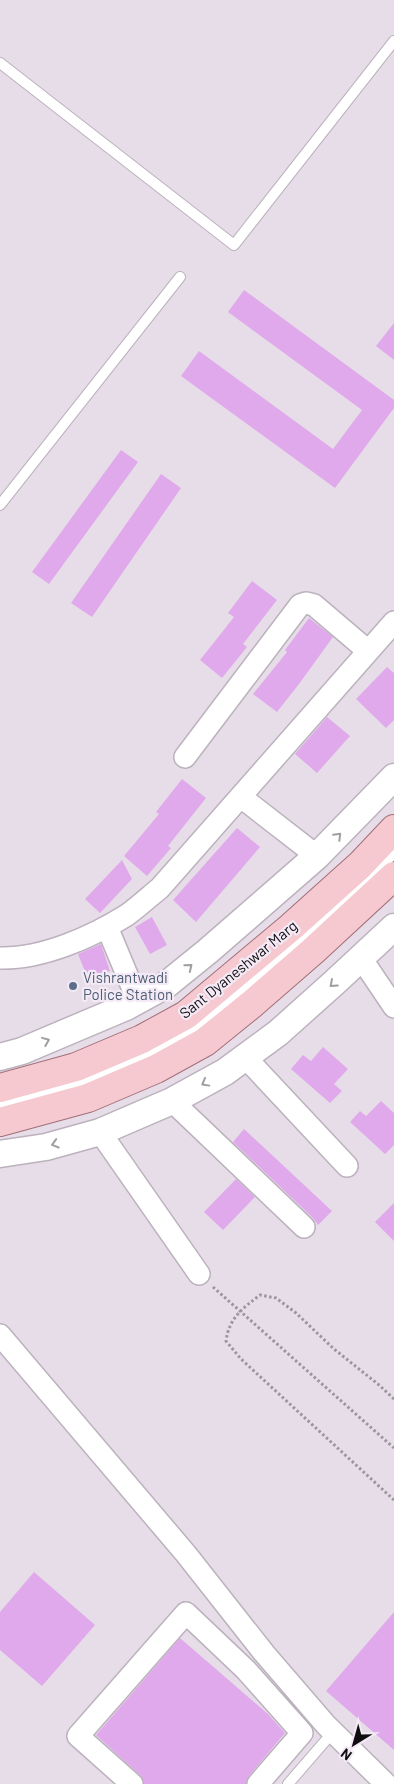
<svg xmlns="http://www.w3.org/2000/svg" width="394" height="1784" font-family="Barlow,sans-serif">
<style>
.building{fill:#e0a9eb}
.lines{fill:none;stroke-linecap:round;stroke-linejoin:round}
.service-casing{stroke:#bbb2bd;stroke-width:12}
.minor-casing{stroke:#bbb2bd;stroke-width:24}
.tertiary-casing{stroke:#bbb2bd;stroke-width:29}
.primary-casing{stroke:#a26f78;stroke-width:30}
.path{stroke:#9c959d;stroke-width:3;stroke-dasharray:2.5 2.5;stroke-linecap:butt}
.service{stroke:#fff;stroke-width:10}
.minor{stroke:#fff;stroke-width:21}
.tertiary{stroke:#fff;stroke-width:26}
.primary{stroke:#f6c8cf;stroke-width:28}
.oneway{stroke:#9f9ea0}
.service-dot{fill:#5c6f8a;stroke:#f4eaf6;stroke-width:2}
.labels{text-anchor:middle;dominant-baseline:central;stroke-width:4.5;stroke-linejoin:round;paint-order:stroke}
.street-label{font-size:15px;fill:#100d11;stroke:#f4eaf6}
.service-label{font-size:15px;fill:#4e5e75;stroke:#f4eaf6;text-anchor:start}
</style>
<rect width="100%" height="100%" fill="#e7dde8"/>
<path class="building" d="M244 290 394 400V408L335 488 181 376 199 351 333 449 362 410 228 312Z
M394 323V360L376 346Z
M121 450 138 462 49 584 32 572Z
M161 474 181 488 92 617 71 603Z
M252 581 277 600 243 644 247 647 222 678 200 660 234 617 228 613Z
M309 618 333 637 299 684 277 712 253 694 287 652 285 650Z
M387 667 394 673V720L386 728 356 699Z
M327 717 350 736 317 773 295 754Z
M182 779 206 798 168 846 171 848 147 876 124 856 159 814 156 812Z
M237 828 260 847 196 922 173 900Z
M122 860 132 879 100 913 85 899Z
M152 917 167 945 150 954 135 927Z
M101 944 110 971 88 979 78 954Z
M323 1047 348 1069 334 1084 342 1091 330 1103 291 1069 303 1055 311 1061Z
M381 1101 394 1113V1145L385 1154 350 1122 360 1111 366 1116Z
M244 1129 332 1211 318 1225 313 1218 233 1142Z
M236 1179 255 1197 223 1230 204 1212Z
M394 1203V1241L375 1222Z
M34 1572 95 1625 42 1686 0 1650V1612Z
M394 1612V1750L326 1691Z
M180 1638 268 1714 285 1733 249 1776 246 1784H144L140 1775 96 1735Z"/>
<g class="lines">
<g class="service-casing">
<path id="service" d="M0 63 234 245 394 41
M0 505 180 277
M0 1105C68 1089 135 1066 194 1029 218 1015 244 989 265 971 309 933 354 895 394 853
M288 1784 333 1732"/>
</g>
<g class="minor-casing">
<path id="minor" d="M185 757 300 605 306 603 314 605 368 651
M241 797 317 856
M107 927 138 1001
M0 958C42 959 92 937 127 915 138 907 149 897 160 888L394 622
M361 958 394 1007
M245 1057 347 1166
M172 1101 304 1227
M100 1132 199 1274
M0 1335 186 1554 264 1653 326 1725 386 1784
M132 1784 78 1736 186 1613 246 1670 302 1733 258 1784"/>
</g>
<g class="tertiary-casing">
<path id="tertiary" d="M0 1057 22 1051 126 1007 166 985 208 951 317 856 394 777
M0 1154 46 1147 100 1132 172 1101 225 1072 278 1033 335 982 394 927"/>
</g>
<g class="primary-casing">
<path id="primary" d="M0 1088 76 1067 142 1039 186 1015 291 927 360 865 394 829
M0 1122 88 1098 156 1069 205 1042 252 1004 313 951 394 876"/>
</g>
<path class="path" d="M213 1287 394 1448
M394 1399 379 1385 334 1349 296 1313 276 1298 260 1295C243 1308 229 1318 226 1341L241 1359 394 1500"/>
<use href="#service" class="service"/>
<use href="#minor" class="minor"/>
<use href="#tertiary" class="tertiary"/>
<use href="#primary" class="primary"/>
</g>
<defs><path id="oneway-chevron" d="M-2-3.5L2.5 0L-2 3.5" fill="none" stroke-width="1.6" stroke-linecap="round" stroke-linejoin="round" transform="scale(1.25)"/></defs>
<g class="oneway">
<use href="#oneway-chevron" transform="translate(338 836) rotate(-45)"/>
<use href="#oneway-chevron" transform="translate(189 967) rotate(-39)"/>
<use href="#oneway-chevron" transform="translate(333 984) rotate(138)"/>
<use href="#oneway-chevron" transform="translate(46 1041) rotate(-22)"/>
<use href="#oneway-chevron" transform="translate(205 1083) rotate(151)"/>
<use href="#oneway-chevron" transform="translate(55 1144) rotate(164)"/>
</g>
<circle class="service-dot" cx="73" cy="986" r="5"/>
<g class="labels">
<g class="street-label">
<text transform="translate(238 969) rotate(-39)">Sant Dyaneshwar Marg</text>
</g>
<g class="service-label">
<text x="83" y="977">Vishrantwadi<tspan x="83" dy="17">Police Station</tspan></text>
</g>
</g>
<g transform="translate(354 1744) rotate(217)" stroke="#f4eaf6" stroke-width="4" paint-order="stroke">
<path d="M0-4L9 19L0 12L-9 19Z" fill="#100d11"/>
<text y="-8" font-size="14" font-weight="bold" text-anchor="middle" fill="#100d11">N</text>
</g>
</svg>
